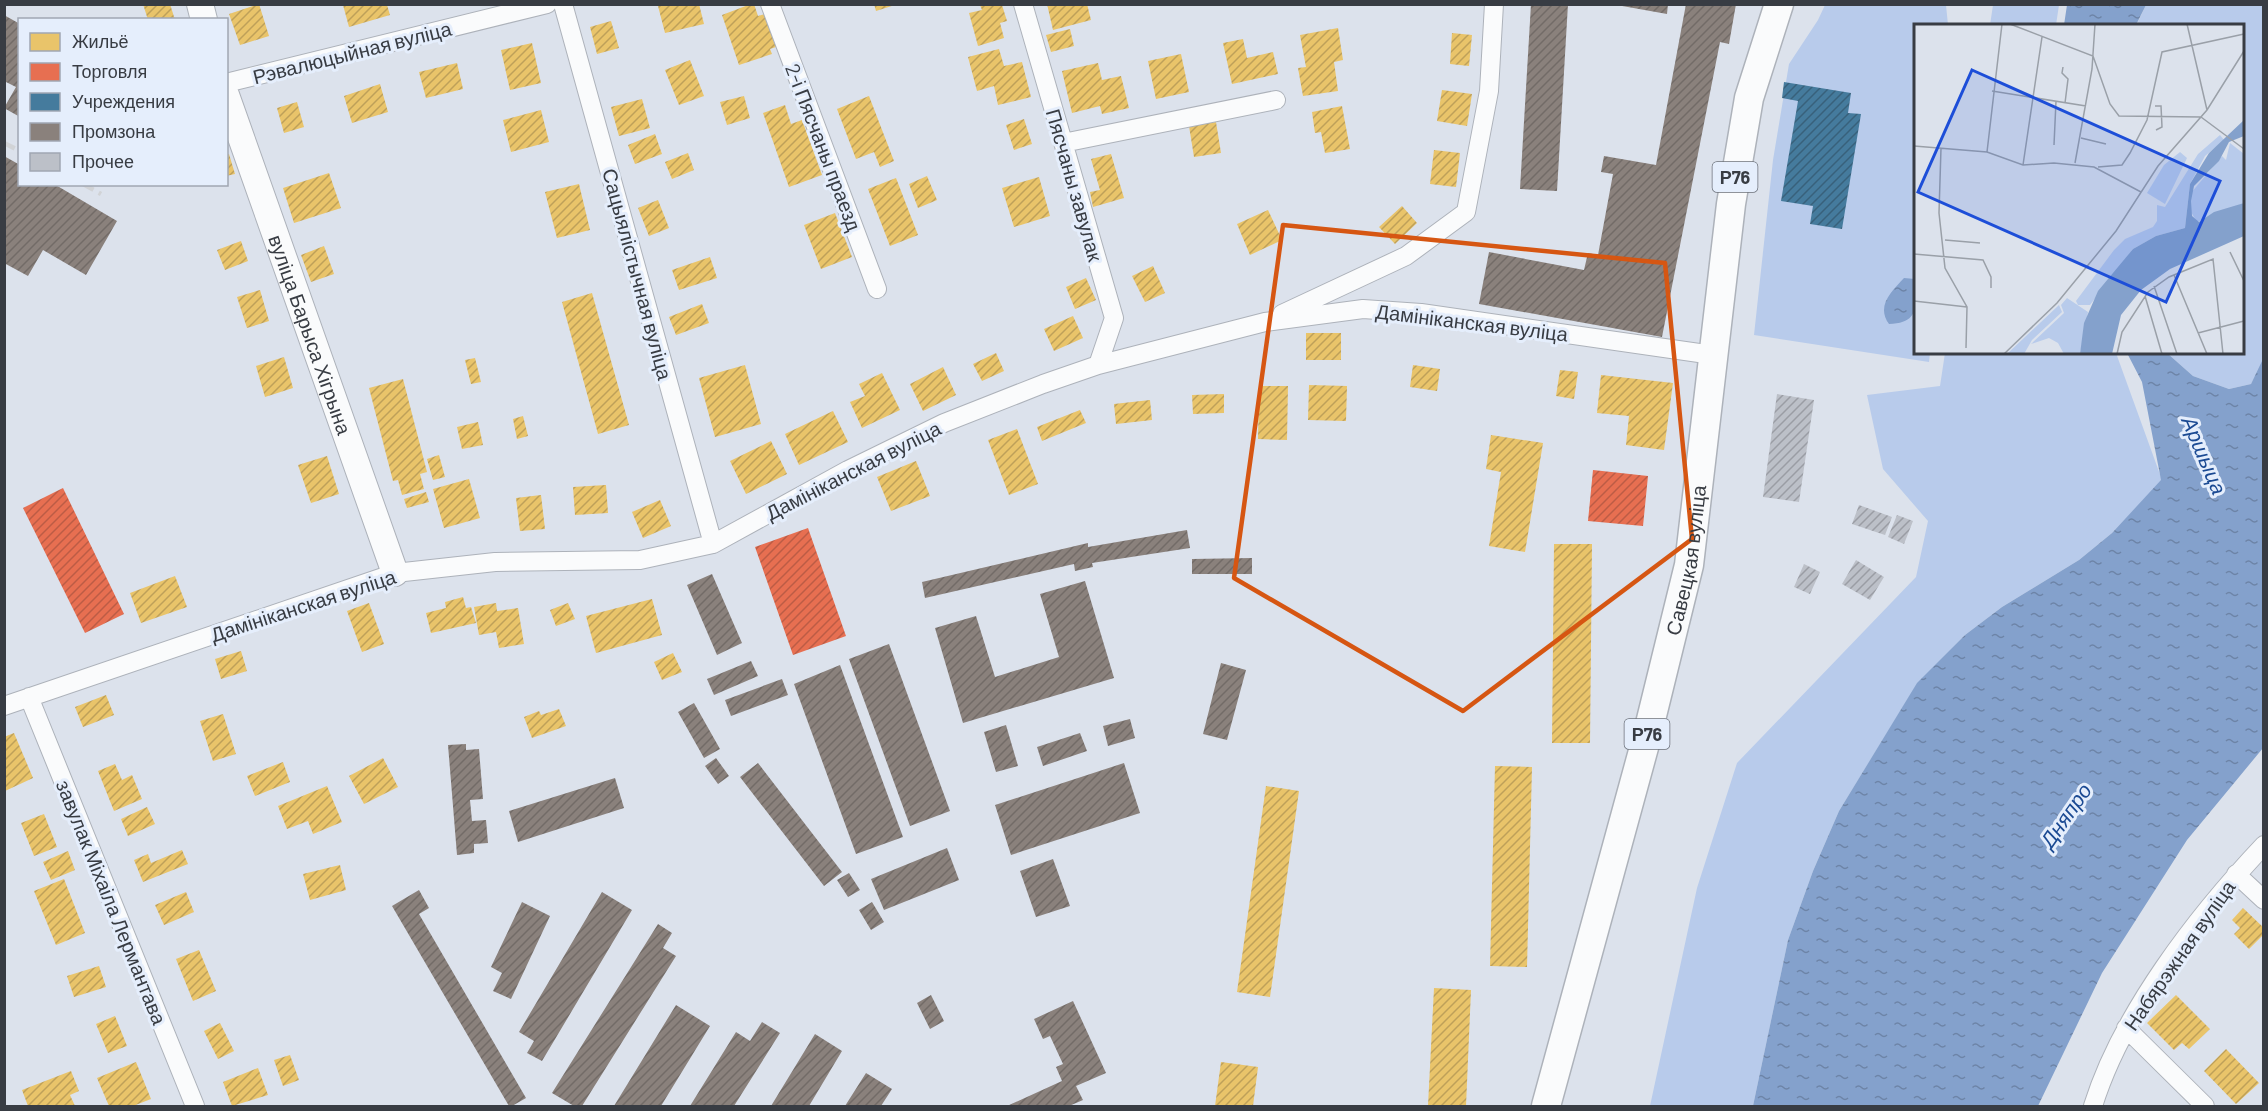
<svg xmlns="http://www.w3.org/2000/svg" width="2268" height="1111" font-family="Barlow,sans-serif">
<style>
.park{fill:#b8cbeb}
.water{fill:url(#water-ripples)}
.homes{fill:url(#homes-hatch)}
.shops{fill:url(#shops-hatch)}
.public{fill:url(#public-hatch)}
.industry{fill:url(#industry-hatch)}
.building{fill:url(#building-hatch)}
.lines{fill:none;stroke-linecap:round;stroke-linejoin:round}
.street-casing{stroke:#adb2ba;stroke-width:20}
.secondary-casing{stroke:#adb2ba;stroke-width:28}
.primary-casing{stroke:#adb2ba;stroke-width:31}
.street{stroke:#fafbfc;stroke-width:18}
.secondary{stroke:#fafbfc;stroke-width:26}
.primary{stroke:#fafbfc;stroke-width:28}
.rail{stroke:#d1d3d6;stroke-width:4.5;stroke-dasharray:12 6;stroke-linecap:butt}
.marked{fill:none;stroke:#d65612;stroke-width:4.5;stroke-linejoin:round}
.labels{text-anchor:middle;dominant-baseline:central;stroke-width:6;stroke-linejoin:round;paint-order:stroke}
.shield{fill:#e5eefc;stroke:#6c717a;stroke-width:1.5}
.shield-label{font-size:18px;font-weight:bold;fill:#383c43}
.street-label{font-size:20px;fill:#383c43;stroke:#e5eefc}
.water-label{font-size:21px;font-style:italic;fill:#1b4a93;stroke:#e5eefc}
.inset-road{fill:none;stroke:#9aa0a8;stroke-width:1.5}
.view{fill:#1d4ed8;fill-opacity:0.15;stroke:#1d4ed8;stroke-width:3}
.inset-edge{fill:none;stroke:#383c43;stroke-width:3}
</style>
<defs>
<pattern id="water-ripples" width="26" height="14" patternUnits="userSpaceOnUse" patternTransform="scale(1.5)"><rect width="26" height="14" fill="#84a1cc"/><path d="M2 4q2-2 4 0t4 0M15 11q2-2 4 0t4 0" fill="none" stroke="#6d84a7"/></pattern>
<pattern id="homes-hatch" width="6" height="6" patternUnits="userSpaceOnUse" patternTransform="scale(1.5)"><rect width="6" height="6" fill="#e9c46a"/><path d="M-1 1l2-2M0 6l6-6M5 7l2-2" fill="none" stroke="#bea059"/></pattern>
<pattern id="shops-hatch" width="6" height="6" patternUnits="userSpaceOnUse" patternTransform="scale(1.5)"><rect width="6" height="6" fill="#e76f51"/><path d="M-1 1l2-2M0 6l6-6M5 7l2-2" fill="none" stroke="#bc5c45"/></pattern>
<pattern id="public-hatch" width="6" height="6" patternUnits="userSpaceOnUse" patternTransform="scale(1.5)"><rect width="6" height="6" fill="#457b9d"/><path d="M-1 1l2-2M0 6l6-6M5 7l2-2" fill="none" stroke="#38617b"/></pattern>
<pattern id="industry-hatch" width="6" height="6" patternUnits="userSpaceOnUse" patternTransform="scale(1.5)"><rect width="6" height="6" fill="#8a817c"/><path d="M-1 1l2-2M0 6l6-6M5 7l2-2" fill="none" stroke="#726b67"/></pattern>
<pattern id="building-hatch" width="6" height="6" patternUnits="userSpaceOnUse" patternTransform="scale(1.5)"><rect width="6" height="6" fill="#bcc0c8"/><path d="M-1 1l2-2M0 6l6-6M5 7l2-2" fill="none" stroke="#9a9da4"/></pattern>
</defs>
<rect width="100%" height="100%" fill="#dce2ec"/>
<path class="park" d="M1825 5H1946L1948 25 1916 26V352L1930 353 1929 362 1754 335 1773 160 1789 64 1818 20Z
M1993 5H2059L2056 25H1990Z
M2146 5H2263L2264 359 2251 384 2229 389 2193 376 2167 353 2242 352V26H2136Z
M1945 353H2116L2162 480 2112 533 2079 560 2002 607 1965 635 1917 684 1839 811 1813 871 1788 940 1753 1106H1650L1697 888 1737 763 1916 577 1928 521 1883 469 1867 395 1940 386Z"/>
<path class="water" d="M2067 5V4L2146 5 2136 25H2064Z
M1904 278 1915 279C1916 304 1921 323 1889 324 1876 306 1891 292 1904 278Z
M2127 353H2167L2193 376 2229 389 2251 384 2263 359V748L2187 840 2102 973 2038 1106H1753L1788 940 1813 871 1839 811 1917 683 1965 635 2002 607 2079 560 2112 533 2161 480 2142 382Z"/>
<path class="homes" d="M143 4H170L175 20H148Z
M259 4 269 36 240 45 229 14Z
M664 4H699L704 24 665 33 658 6Z
M751 4H754L758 16 765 14 776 47 770 49 772 54 739 65 722 15Z
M874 4H895V5L876 11Z
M1047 4H1087L1091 20 1053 30Z
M343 5H387L390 15 349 27Z
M980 5H1002L1007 21 1000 23 1004 38 978 46 969 13 982 10Z
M611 21 619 48 597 54 590 27Z
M1338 28 1343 60 1334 62 1338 91 1303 96 1298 68 1306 67 1300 35Z
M1070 29 1074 46 1051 52 1046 35Z
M1452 33 1472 35 1469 66 1450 64Z
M1243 39 1247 58 1273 52 1278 74 1232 84 1223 43Z
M532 43 541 83 510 90 501 50Z
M999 49 1004 66 1022 62 1031 97 998 105 994 86 977 91 968 57Z
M1181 54 1189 92 1156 99 1148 61Z
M690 60 704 96 679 105 665 70Z
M457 63 463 89 426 98 419 72Z
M1098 63 1102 80 1121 76 1129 108 1102 114 1100 106 1072 113 1062 71Z
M380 84 388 112 352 123 344 96Z
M1442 90 1472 94 1467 126 1437 121Z
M744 96 750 118 727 125 720 102Z
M869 96 894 161 880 167 874 152 856 159 837 109Z
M642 99 650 128 619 136 611 107Z
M297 102 304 127 284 133 277 108Z
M785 105 791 124 802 120 822 175 789 187 763 113Z
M1342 106 1350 149 1325 153 1321 132 1315 133 1312 112Z
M541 110 549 142 511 152 503 120Z
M1024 119 1032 144 1014 150 1006 125Z
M1216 122 1221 153 1194 157 1189 126Z
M655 134 662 154 635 164 628 145Z
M1434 150 1460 153 1456 187 1430 184Z
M688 153 694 170 672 179 665 162Z
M229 154 235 174 226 176V155Z
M1111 154 1124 198 1093 207 1090 192 1100 190 1091 159Z
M329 173 341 208 294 223 283 188Z
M927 176 937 200 918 208 909 184Z
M1039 177 1050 216 1014 227 1002 188Z
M896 178 918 235 890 246 868 189Z
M579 184 590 230 557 238 545 192Z
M658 200 669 228 649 236 638 208Z
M1402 206 1417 223 1395 244 1379 227Z
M1268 210 1282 240 1250 255 1237 224Z
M835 213 852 257 821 269 804 225Z
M241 241 248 261 225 270 217 250Z
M324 246 334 274 311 282 301 255Z
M710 257 717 278 679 290 672 270Z
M1153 266 1165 293 1145 302 1132 276Z
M1086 278 1096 300 1075 309 1066 287Z
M260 290 269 321 247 328 237 297Z
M592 293 629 425 598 434 562 302Z
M702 304 709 323 676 335 669 317Z
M1073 316 1083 338 1054 351 1044 329Z
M1306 333H1341V360H1306Z
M996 353 1004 371 982 381 973 364Z
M284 357 293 388 265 397 256 366Z
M475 358 481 382 471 384 465 360Z
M745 365 761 424 715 437 699 378Z
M1413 365 1440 369 1437 391 1410 387Z
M943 367 956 395 923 411 910 384Z
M1560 370 1578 372 1574 399 1556 396Z
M882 373 900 410 862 428 850 402 865 396 859 384Z
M1601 375 1673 383 1664 450 1626 445 1629 416 1597 413Z
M403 379 427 472 420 474 424 489 402 495 398 480 393 481 369 388Z
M1309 385 1347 386 1346 421 1308 420Z
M1259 386H1288L1287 440 1258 439Z
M1224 394V413L1193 414 1192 395Z
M1150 400 1152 420 1116 424 1114 404Z
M1080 410 1086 423 1042 441 1037 427Z
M833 411 848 442 799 465 785 434Z
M523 416 528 436 517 439 513 419Z
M478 422 483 445 462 449 457 427Z
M1017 429 1038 484 1009 495 988 440Z
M1491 435 1543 443 1525 552 1489 546 1501 472 1486 469Z
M771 441 787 474 746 494 730 461Z
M439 455 445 477 433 480 427 459Z
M327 456 339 494 311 503 298 465Z
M916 461 930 496 891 511 877 477Z
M469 479 480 518 444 528 433 489Z
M606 485 608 513 575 515 573 487Z
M426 492 429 502 407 508 404 499Z
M541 495 545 529 520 531 516 498Z
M660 500 671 526 643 538 632 512Z
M1554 544H1592L1590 743H1552Z
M175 576 187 607 141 623 130 593Z
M463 597 466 608 471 607 476 623 431 633 426 613 446 608 445 602Z
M652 599 662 635 596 653 586 616Z
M369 603 384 644 362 652 347 611Z
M496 603 497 611 518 608 524 644 499 648 496 632 479 635 474 607Z
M568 603 575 619 556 626 550 610Z
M241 651 247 671 221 679 215 659Z
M673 653 682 672 662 680 654 662Z
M106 695 114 715 83 727 75 707Z
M559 709 566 726 532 738 524 717 539 711 541 715Z
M223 714 236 754 213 761 200 721Z
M14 733 33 778 5 791 4 737Z
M383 758 398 787 364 804 349 776Z
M283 762 290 782 255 796 247 776Z
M115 764 122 780 132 775 142 799 114 811 98 771Z
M1495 766 1532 767 1527 967 1490 966Z
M327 786 342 822 313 834 308 821 287 829 278 806Z
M1266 786 1299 791 1270 997 1237 992Z
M147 807 155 824 128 836 121 819Z
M44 814 57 847 34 856 21 823Z
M182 850 188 864 143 882 134 860 148 854 151 863Z
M68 851 75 870 51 880 43 862Z
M340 865 346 890 310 900 303 874Z
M64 879 85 933 56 945 34 891Z
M186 892 194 912 164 925 155 905Z
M2243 908 2264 928V934L2249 949 2234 934 2240 928 2232 920Z
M199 950 216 991 193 1001 176 959Z
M99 966 106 987 74 997 67 976Z
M1434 988 1471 990 1466 1106H1428Z
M2176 995 2210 1029 2189 1049 2182 1043 2174 1050 2147 1023Z
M115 1016 127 1046 108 1053 96 1024Z
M220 1023 234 1051 218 1059 204 1031Z
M2226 1049 2259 1083 2236 1104 2204 1071Z
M290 1055 299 1080 283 1086 274 1060Z
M136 1062 151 1099 133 1106H109L97 1078Z
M1221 1062 1258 1067 1253 1106H1215Z
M258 1068 268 1095 232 1106 223 1082Z
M71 1071 79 1091 70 1095 75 1106H28L22 1090Z"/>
<path class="shops" d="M1593 470 1648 476 1643 526 1588 521Z
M63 488 124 614 85 633 23 508Z
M808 528 846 636 793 655 755 547Z"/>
<path class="public" d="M1784 82 1851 93 1848 113 1861 114 1842 229 1810 224 1813 206 1781 201 1798 101 1782 98Z"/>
<path class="industry" d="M1531 4H1568L1557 191 1520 189Z
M1611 4H1668L1667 14Z
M1686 4H1736L1729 44 1720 42 1662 337 1479 304 1489 252 1584 270 1588 253 1598 255 1613 174 1601 172 1604 156 1656 165Z
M4 15 20 24V117L4 108 16 87 4 81Z
M4 156 20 165V184H54L117 221 86 275 43 250 28 276 4 263Z
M1187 530 1190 548 1092 563 1093 567 1075 571 1074 564 925 598 922 582 1088 543V547Z
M1252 558V574H1192V559Z
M712 574 742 643 717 655 687 585Z
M1085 581 1114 678 963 723 935 628 976 616 995 677 1059 657 1040 594Z
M889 644 950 811 910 826 849 659Z
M751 661 758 676 714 695 707 679Z
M1221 663 1246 670 1227 740 1203 734Z
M840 665 903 837 856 854 794 684Z
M782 679 788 695 731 716 725 700Z
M694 703 720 749 704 758 678 712Z
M1130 719 1135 738 1108 746 1103 726Z
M1006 725 1018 766 996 772 984 732Z
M1080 733 1087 751 1043 766 1037 747Z
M466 744V750L479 749 483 799 470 800 472 821 486 820 488 843 474 844V853L457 855 448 745Z
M716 758 729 776 718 784 705 766Z
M758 763 842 872 824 886 740 777Z
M1124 763 1140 813 1011 855 995 805Z
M615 778 624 808 518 842 509 811Z
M947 848 959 880 884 910 871 879Z
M1053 859 1070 906 1036 917 1020 871Z
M849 873 860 890 848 897 837 880Z
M419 890 429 908 419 914 526 1098 512 1106H509L392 906Z
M602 892 632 910 542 1061 527 1053 534 1041 519 1032Z
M522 902 550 916 511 999 493 991 502 973 491 967Z
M872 902 884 922 871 930 859 910Z
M658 924 672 933 663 948 676 956 582 1106H574L552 1093Z
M931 995 944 1021 930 1029 917 1003Z
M1073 1001 1106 1073 1076 1086 1083 1100 1069 1106H1007L1062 1081 1056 1067 1063 1064 1050 1036 1043 1039 1034 1019Z
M676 1005 710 1026 661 1106H614Z
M762 1022 780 1033 734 1106H690L736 1032 750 1041Z
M815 1034 842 1051 809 1106H771Z
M866 1073 892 1089 881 1106H845Z"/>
<path class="building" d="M1777 394 1814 400 1799 502 1763 497Z
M1859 505 1892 517 1885 535 1852 524Z
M1897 515 1913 521 1904 544 1888 537Z
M1856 560 1884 577 1870 600 1842 584Z
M1804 564 1820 572 1810 594 1794 587Z"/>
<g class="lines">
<g class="street-casing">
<path id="street" d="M563 4 713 544
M770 4 877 289
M1023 4 1114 318 1098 365
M226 83 547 4
M1063 143 1276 100
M1282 314 1406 256 1466 212 1489 91 1494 4
M29 697 195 1106
M4 706 395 573 495 562 640 560 713 544 848 470 944 423 1043 384 1098 365 1265 322 1363 309 1421 313 1713 355
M2236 874 2264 900
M2126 1028 2205 1106
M2093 1106C2122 1013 2197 916 2264 845"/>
</g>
<g class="secondary-casing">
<g id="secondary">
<path d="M200 4 204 20"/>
<path id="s1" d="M226 95 395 573"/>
</g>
</g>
<g class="primary-casing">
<g id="primary">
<path id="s2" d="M1546 1106 1646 740 1689 565 1731 204 1749 98 1779 4"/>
</g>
</g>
<use href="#street" class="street"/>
<use href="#secondary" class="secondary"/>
<use href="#primary" class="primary"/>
<path class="rail" d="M4 143 20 151
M83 184 101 194"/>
</g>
<path class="marked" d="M1283 225 1665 263 1692 539 1463 711 1234 578Z"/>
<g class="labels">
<g class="shield">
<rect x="1712.5" y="162" width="45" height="30" rx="4.5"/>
<rect x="1624.5" y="719" width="45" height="30" rx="4.5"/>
</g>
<g class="shield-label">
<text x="1735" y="177">Р76</text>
<text x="1647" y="734">Р76</text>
</g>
<g class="street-label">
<text transform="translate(352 52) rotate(-14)">Рэвалюцыйная вуліца</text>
<text transform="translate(824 147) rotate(69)">2-і Пясчаны праезд</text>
<text transform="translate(1075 185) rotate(74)">Пясчаны завулак</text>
<text transform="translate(638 274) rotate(75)">Сацыялістычная вуліца</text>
<text transform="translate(1472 322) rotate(7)">Дамініканская вуліца</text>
<text stroke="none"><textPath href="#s1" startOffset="254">вуліца Барыса Хігрына</textPath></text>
<text transform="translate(853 470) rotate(-27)">Дамініканская вуліца</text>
<text stroke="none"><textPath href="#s2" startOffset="564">Савецкая вуліца</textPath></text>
<text transform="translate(303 605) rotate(-18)">Дамініканская вуліца</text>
<text transform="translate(112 902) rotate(68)">завулак Міхаіла Лермантава</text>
<text transform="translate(2179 955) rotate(-55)">Набярэжная вуліца</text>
</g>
<g class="water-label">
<text transform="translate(2205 455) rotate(67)">Аршыца</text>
<text transform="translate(2065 815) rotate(-55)">Дняпро</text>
</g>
</g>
<g transform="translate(1914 24)">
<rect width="330" height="330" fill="#dce2ec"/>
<path d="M153 274 174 288 166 330H150L144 319 135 314 117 320 150 289 147 281Z" fill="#b8cbeb"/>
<path d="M306 111 310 116 291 132 276 160 271 204 242 212 219 225 176 281H164L162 277 200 226 211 215 239 203 243 197V181L251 183 284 130ZM316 119 330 130V179L283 198 277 188V169L308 132 312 136ZM266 128 273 134 251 180 233 169 250 141ZM145 281 148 288 118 316 110 330H93Z" fill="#b8cbeb"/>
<path d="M330 96V112L315 118 305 137 280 162 277 177 278 192 285 198 300 188 330 179V212L256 245 227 266 207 291 198 330H166L170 299 184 267 219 225 242 212 271 204 276 160 295 129Z" fill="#84a1cc"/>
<path class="inset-road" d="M96 0 179 32 196 80 205 92 287 93M273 0 293 86M149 43 148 49 154 55 151 79M78 67 172 82M241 82H247L248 103 242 106M287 93 330 125M167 114 192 120M140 121 142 77M0 122 73 128 109 141 140 139 180 143 227 168M27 124 25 189 31 244 53 283 52 324M73 128 88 0M161 139 178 45 181 0M109 141 128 13M184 143 208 141 216 129 233 96 248 28 330 10M31 216 66 219M316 228 330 257M0 230 69 236 77 253V264M260 251 293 330M240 262 263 330M231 272 248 330M0 277 53 283M284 309 330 297M90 330 143 279 202 207 244 142 293 86 330 27M203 330 208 308 234 268 255 253 299 235 309 330"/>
<path class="view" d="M58 46 306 157 252 278 4 168Z"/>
<rect width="330" height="330" class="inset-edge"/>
</g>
<rect width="2268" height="1111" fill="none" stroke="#383c43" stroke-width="12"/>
<rect x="18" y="18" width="210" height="168" fill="#e5eefc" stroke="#a0a7b2" stroke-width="1.5"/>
<rect x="30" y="33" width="30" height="18" fill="#e9c46a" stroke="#a0a7b2" stroke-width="1.5"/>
<text x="72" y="48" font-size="18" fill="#383c43">Жильё</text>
<rect x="30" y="63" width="30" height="18" fill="#e76f51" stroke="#a0a7b2" stroke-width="1.5"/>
<text x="72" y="78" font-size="18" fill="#383c43">Торговля</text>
<rect x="30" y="93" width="30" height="18" fill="#457b9d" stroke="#a0a7b2" stroke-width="1.5"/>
<text x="72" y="108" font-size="18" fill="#383c43">Учреждения</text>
<rect x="30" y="123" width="30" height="18" fill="#8a817c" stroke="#a0a7b2" stroke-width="1.5"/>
<text x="72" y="138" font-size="18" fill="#383c43">Промзона</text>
<rect x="30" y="153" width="30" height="18" fill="#bcc0c8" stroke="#a0a7b2" stroke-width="1.5"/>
<text x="72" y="168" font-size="18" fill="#383c43">Прочее</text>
</svg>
